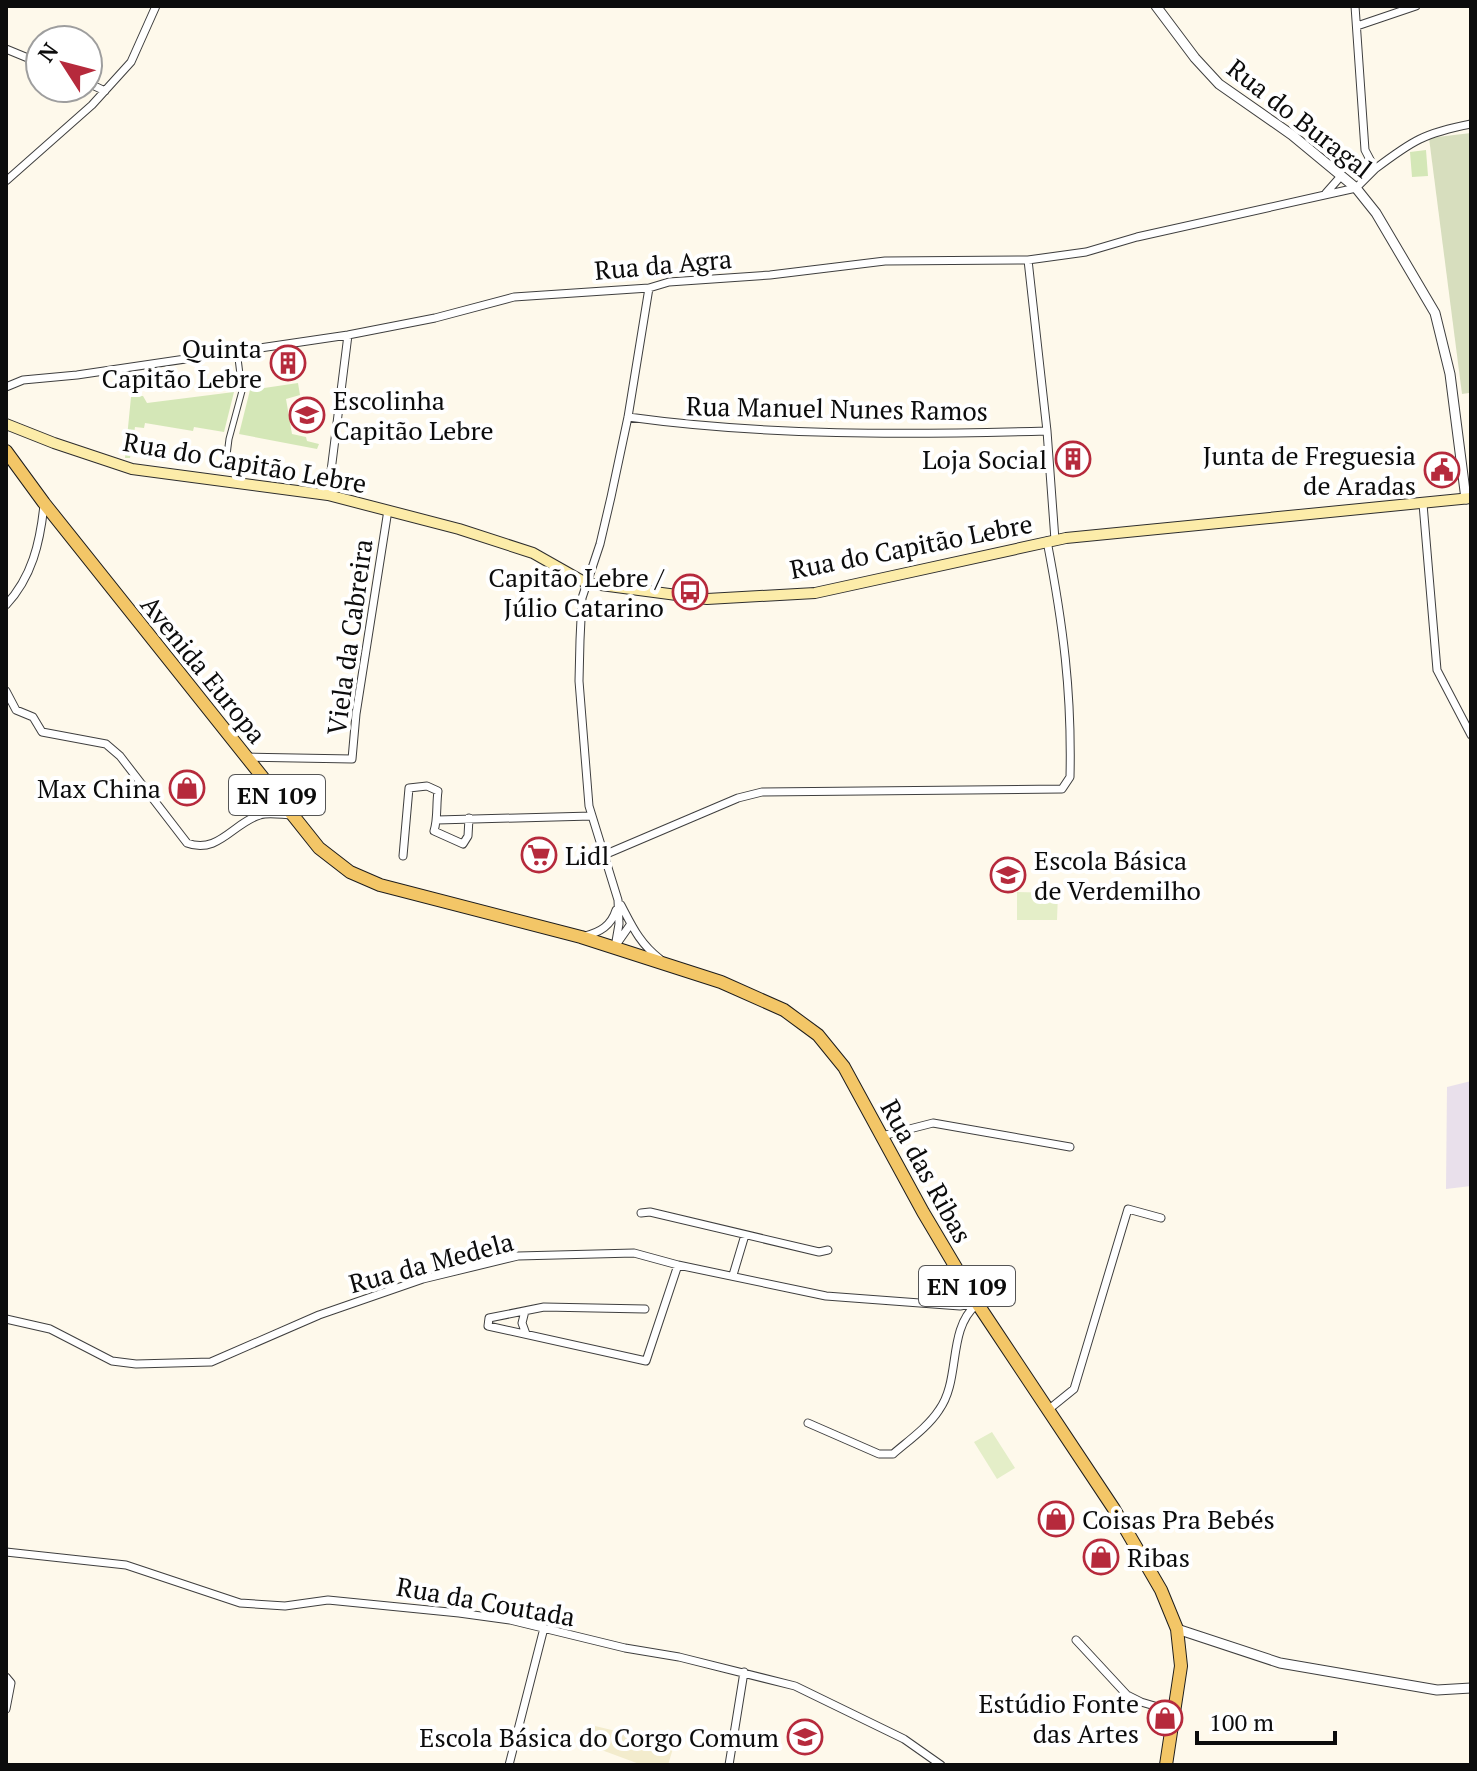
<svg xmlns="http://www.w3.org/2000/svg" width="1477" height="1771" font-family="'PT Serif',serif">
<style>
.industrial{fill:#e9e0eb}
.farmland{fill:#f3eccd}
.green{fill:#d4e7b7}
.cemetery{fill:#d7debe}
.pitch{fill:#e4eec8}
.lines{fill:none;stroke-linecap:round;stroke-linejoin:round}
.pedestrian-casing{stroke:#3f3f3f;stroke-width:7}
.minor-casing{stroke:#3f3f3f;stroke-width:9}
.tertiary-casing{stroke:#3f3f3f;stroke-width:11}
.secondary-casing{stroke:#2e2e2e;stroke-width:12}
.primary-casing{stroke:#1d1d1d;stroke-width:14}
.pedestrian{stroke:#fff;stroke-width:5}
.minor{stroke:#fff;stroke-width:7}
.tertiary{stroke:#fff;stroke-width:9}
.secondary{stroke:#fceca9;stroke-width:10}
.primary{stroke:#f3c667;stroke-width:12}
.labels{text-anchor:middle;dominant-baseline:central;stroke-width:8;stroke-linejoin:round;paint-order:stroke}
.shield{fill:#fff;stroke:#555;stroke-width:2}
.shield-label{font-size:24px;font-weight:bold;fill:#0c0c0c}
.street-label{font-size:26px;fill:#0c0c0c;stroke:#fff}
.poi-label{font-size:26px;fill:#0c0c0c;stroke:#fff;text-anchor:end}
</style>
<rect width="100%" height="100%" fill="#fef9eb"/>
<path class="industrial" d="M1471 1081V1186L1446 1189 1447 1087Z"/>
<path class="farmland" d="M595 1726 674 1745 668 1765H642L588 1745Z"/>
<path class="green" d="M1426 150 1428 176 1412 177 1410 152Z
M298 383 300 395 286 399 292 434 306 437 307 441 319 444 317 449 239 434 250 390Z
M234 392 224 432 194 427 193 431 145 423 144 428 135 427 130 458H125L131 397 143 396 147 403Z"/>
<path class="cemetery" d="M1471 133V384L1469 393 1462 394 1429 138Z"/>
<path class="pitch" d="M1017 892 1058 893 1057 920H1017Z
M992 1432 1015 1468 997 1479 974 1442Z"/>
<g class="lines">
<g class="pedestrian-casing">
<path id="pedestrian" d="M226 463 229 439 242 391 237 350"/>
</g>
<g class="minor-casing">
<path id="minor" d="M1357 26 1416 6
M6 49 40 63
M88 83 105 91
M1375 169C1412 141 1424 133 1471 124
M6 181 92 105 131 62 156 6
M1326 193 1341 176
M1028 260 1047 431 1055 540
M6 387 23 380 77 375 348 335 435 318 514 297 649 288 669 282 770 275 885 261 1028 260 1086 252 1137 237 1356 188 1375 169 1365 150 1355 6
M628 417C766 436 907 435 1047 431
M328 495 348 335
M1423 504 1437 670 1471 735
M6 605C32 577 40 543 44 505
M6 691 16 710 33 717 42 732 106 744 120 756 187 843C218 855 234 822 260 815 269 812 283 815 292 815
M246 757 352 759 356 714 388 510
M260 778 264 803 260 815
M437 820 592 816
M604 855 738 798 762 792 1062 789 1070 777C1072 692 1063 624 1047 541
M403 856 409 788 427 786 438 791C436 805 438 818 434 831L463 844 468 836 469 818
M621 905C632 926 640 944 660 959
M585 936C600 932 611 926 616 910
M616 945 630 925
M615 947 619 924 618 900 589 806 579 681 580 640 582 598 600 544 611 497 628 417 649 288
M882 1136 933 1123 1070 1147
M641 1213 650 1212 819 1252 828 1250
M733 1275 745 1235
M645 1309 544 1307 489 1318 488 1326 646 1361 678 1265
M525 1311 522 1323 526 1334
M6 1319 50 1329 112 1361 136 1364 211 1362 319 1315 423 1279 518 1256 634 1253 678 1265 826 1296 960 1306 977 1303
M1048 1410 1074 1389 1128 1209 1161 1218
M808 1423 879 1454H893C908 1441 928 1427 939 1410 961 1380 947 1330 976 1305
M6 1552 126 1565 240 1603 285 1606 328 1600 459 1613 510 1620 625 1648 679 1657 795 1686 904 1739 941 1765
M1076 1640 1127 1695 1141 1702 1175 1712
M6 1677 11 1683 6 1709
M509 1765 544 1628
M729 1765 744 1672"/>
</g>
<g class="tertiary-casing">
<path id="tertiary" d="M1156 6 1195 58 1219 84 1292 135 1356 188 1376 213 1435 313 1450 374 1466 499
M1177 1629 1280 1663 1437 1690 1471 1688"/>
</g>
<g class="secondary-casing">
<path id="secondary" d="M6 424 54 443 132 469 328 495 459 529 533 553 586 583 707 599 815 593 1066 538 1471 498"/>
</g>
<g class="primary-casing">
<path id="primary" d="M6 451 44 503 319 848 350 872 380 885 581 937 721 982 784 1010 818 1035 844 1067 923 1212 977 1303 1114 1509 1161 1590 1177 1629 1181 1666 1166 1765"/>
</g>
<use href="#pedestrian" class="pedestrian"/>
<use href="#minor" class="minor"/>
<use href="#tertiary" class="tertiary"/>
<use href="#secondary" class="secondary"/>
<use href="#primary" class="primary"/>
</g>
<defs>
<g id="building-ring" transform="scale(1.8)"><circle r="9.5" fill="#fff" stroke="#b62a3c" stroke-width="1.5"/><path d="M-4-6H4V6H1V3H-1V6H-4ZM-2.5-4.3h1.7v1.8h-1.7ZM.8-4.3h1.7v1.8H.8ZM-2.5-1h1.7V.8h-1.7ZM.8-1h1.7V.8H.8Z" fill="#b62a3c"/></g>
<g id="school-ring" transform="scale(1.8)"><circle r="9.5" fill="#fff" stroke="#b62a3c" stroke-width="1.5"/><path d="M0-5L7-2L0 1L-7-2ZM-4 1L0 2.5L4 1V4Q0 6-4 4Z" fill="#b62a3c"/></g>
<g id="civic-ring" transform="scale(1.8)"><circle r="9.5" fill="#fff" stroke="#b62a3c" stroke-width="1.5"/><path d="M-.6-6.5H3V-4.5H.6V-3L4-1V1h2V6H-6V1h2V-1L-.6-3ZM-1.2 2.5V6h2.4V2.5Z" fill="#b62a3c"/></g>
<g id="bus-ring" transform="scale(1.8)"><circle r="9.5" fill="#fff" stroke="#b62a3c" stroke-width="1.5"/><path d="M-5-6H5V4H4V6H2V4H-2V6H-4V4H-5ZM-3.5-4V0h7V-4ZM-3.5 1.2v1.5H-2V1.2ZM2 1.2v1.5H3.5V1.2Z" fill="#b62a3c"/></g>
<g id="shop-ring" transform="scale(1.8)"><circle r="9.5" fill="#fff" stroke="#b62a3c" stroke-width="1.5"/><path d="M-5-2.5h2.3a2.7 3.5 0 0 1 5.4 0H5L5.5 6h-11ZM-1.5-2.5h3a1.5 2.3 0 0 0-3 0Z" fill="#b62a3c"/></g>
<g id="supermarket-ring" transform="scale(1.8)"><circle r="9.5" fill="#fff" stroke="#b62a3c" stroke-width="1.5"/><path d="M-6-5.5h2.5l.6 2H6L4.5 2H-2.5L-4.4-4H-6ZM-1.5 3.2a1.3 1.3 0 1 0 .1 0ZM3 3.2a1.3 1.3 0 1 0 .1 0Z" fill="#b62a3c"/></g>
</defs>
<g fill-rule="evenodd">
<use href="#building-ring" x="288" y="363"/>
<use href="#school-ring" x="307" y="415"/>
<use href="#building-ring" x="1073" y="459"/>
<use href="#civic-ring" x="1442" y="470"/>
<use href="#bus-ring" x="690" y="592"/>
<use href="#shop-ring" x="187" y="788"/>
<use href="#supermarket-ring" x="539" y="855"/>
<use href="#school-ring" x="1008" y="875"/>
<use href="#shop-ring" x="1056" y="1519"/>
<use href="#shop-ring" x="1101" y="1557"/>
<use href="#shop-ring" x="1165" y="1718"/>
<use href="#school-ring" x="805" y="1737"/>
</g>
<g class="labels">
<g class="shield">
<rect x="229" y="775" width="96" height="40" rx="6"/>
<rect x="919" y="1266" width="96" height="40" rx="6"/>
</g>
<g class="shield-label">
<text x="277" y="795">EN 109</text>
<text x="967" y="1286">EN 109</text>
</g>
<g class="street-label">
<text transform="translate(1300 118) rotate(38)">Rua do Buragal</text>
<text transform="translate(663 264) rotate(-5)">Rua da Agra</text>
<text transform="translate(837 408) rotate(1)">Rua Manuel Nunes Ramos</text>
<text transform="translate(245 462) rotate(10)">Rua do Capitão Lebre</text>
<text transform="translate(911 546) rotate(-11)">Rua do Capitão Lebre</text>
<text transform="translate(349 637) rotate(-82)">Viela da Cabreira</text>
<text transform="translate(204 669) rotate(51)">Avenida Europa</text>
<text transform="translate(927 1171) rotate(61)">Rua das Ribas</text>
<text transform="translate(431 1262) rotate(-15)">Rua da Medela</text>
<text transform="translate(486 1601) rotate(10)">Rua da Coutada</text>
</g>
<g class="poi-label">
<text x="262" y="348">Quinta<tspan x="262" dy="30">Capitão Lebre</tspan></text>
<text x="333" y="400" text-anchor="start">Escolinha<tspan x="333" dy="30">Capitão Lebre</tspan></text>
<text x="1416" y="455">Junta de Freguesia<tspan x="1416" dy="30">de Aradas</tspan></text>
<text x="1047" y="459">Loja Social</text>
<text x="664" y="577">Capitão Lebre /<tspan x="664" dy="30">Júlio Catarino</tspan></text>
<text x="161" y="788">Max China</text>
<text x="565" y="855" text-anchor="start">Lidl</text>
<text x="1034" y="860" text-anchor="start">Escola Básica<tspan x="1034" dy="30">de Verdemilho</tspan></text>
<text x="1082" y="1519" text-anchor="start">Coisas Pra Bebés</text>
<text x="1127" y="1557" text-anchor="start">Ribas</text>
<text x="1139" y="1703">Estúdio Fonte<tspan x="1139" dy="30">das Artes</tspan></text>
<text x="779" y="1737">Escola Básica do Corgo Comum</text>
</g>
</g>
<rect width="1477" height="1771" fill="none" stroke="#0c0c0c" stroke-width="16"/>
<g transform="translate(64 64) rotate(306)"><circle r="38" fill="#ffffff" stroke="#9e9e9e" stroke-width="2"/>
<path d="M0-6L14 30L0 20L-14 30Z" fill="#b62a3c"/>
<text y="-12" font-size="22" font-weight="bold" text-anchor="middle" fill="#0c0c0c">N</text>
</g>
<path d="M1197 1731v12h138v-12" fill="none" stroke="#0c0c0c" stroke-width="4"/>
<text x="1209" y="1731" font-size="24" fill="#0c0c0c" stroke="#ffffff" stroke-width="6" paint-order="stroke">100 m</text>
</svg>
